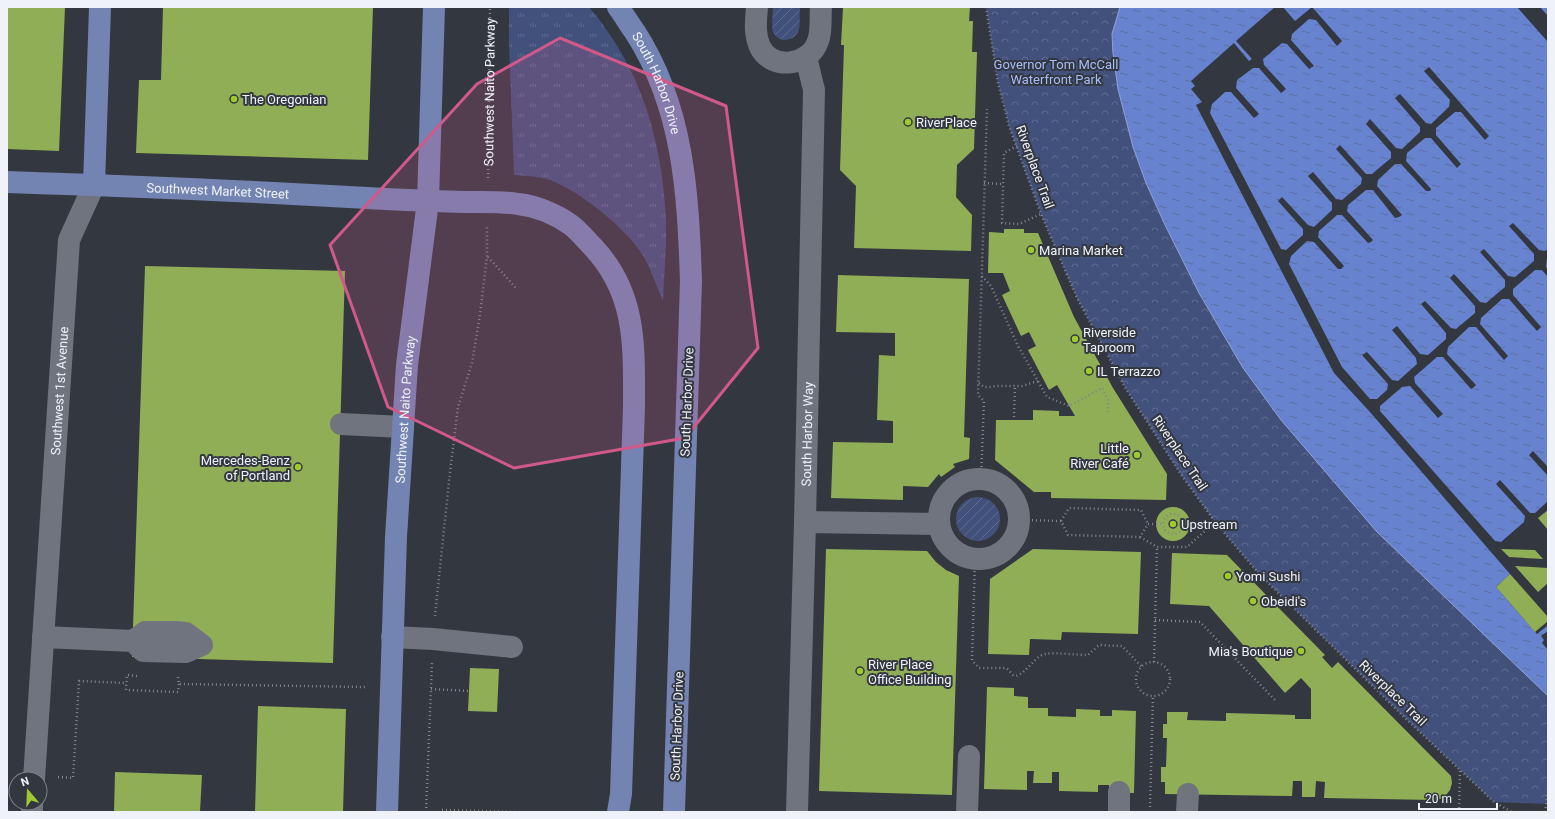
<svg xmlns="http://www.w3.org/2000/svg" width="1555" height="819" font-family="Roboto,sans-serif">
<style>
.grass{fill:url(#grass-tufts)}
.park{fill:url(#park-crowns)}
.garden{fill:url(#garden-furrows)}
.water{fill:url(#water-ripples);stroke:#90a4db}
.pier{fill:#333740}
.building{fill:#90ae55}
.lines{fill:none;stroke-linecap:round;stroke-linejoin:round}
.path{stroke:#83868e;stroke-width:2.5;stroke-dasharray:1 3;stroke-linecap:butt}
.minor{stroke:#70747f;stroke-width:22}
.major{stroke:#7484b2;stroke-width:22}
.marked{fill:#d0598a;fill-opacity:0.2;stroke:#d0598a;stroke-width:3;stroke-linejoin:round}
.poi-dot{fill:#9eca2f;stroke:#333740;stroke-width:1.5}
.labels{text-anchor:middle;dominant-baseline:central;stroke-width:4;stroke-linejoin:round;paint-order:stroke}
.park-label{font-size:13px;fill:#a6bdfa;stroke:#333740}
.street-label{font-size:13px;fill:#eff2f8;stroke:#333740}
.poi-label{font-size:13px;fill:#eff2f8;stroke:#333740;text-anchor:start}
</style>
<defs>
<pattern id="grass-tufts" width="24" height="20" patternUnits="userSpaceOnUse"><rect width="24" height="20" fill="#42517c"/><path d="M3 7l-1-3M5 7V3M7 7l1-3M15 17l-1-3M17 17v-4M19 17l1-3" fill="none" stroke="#5e6a8f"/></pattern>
<pattern id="park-crowns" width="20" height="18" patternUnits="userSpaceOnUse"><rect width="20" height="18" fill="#42517c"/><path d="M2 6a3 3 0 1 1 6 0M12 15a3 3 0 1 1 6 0" fill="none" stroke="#5e6a8f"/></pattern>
<pattern id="garden-furrows" width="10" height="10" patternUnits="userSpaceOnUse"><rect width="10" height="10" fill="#42517c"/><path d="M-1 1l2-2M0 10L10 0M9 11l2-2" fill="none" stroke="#5e6a8f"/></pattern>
<pattern id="water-ripples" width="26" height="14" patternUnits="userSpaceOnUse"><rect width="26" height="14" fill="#6782cf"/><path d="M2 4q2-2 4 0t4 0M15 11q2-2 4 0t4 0" fill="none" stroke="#5c6ea0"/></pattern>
</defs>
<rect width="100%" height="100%" fill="#333740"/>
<path class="grass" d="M509 7H589C641 68 662 140 666 219 667 246 664 274 663 301 657 287 652 273 645 259 630 231 580 191 550 180 539 176 526 176 514 175L509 43Z"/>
<path class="park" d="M986 7H1120L1112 34 1113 53 1118 89 1133 147 1146 183 1165 225 1199 293 1243 368 1281 420 1377 532 1548 696V804L1494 802 1402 715 1260 575 1215 522 1182 476 1126 389 1077 298 1041 214 1009 126 998 83Z"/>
<path class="garden" d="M773 7H800C799 14 801 25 798 32 793 42 778 43 773 32 771 25 773 14 773 7Z
M956 519a22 22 0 1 1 44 0a22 22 0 1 1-44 0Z"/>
<path class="water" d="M1120 7H1548V696L1377 532 1281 420 1243 368 1199 293 1165 225 1146 183 1133 147 1118 89 1113 53 1112 34Z"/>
<path class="pier" d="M1275 7H1283L1295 21 1312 7 1342 41 1337 46 1316 20 1309 19 1292 34 1291 40 1314 66 1309 69 1287 44 1282 43 1263 59 1264 65 1286 89 1281 93 1259 68H1253L1237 80 1236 88 1259 114 1254 118 1231 92H1225L1212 104 1210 113 1281 249 1286 250 1303 235V229L1278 201 1282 197 1308 225 1314 227 1332 210V203L1308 176 1313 172 1336 199 1342 200 1361 184 1362 178 1336 149 1340 145 1366 174H1372L1391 158V152L1366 124 1370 119 1396 148 1402 149 1420 132V127L1395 98 1400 94 1426 123 1431 124 1449 107 1450 100 1424 71 1429 67 1489 136 1485 140 1461 112H1455L1436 128V135L1461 164 1457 168 1431 138H1425L1407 153 1406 161 1431 189 1430 191H1426L1401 164H1395L1378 180 1377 186 1402 215 1399 217 1395 218 1373 190H1366L1348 205 1347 211 1373 240 1371 242 1368 243 1342 215H1337L1319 231 1318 237 1344 266 1341 269H1338L1314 242 1307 241 1291 256 1289 264 1342 367 1370 399H1377L1387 390 1388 384 1362 355 1367 352 1392 380 1398 381 1417 364 1416 358 1392 330 1397 326 1420 354 1428 355 1446 339V333L1421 304 1425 301 1451 328 1456 329 1475 313V306L1450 278 1454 274 1480 302 1486 303 1505 287V280L1480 252 1484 249 1508 276 1515 277 1534 261V254L1509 226 1513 223 1539 250 1545 251 1548 249 1546 267 1548 269V277L1542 270H1535L1513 289V295L1541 327 1537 331 1509 299H1502L1481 318 1480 324 1508 356 1504 360 1476 327H1469L1448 347 1447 354 1476 385 1474 387 1471 389 1443 357H1437L1414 377 1415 383 1443 414 1438 418 1410 386 1402 387 1380 406V411L1495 541 1501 542 1524 522 1525 516 1496 484 1500 480 1530 513H1535L1548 501V627L1547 626 1537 634 1496 587 1510 574 1370 412 1334 373 1196 105 1202 102 1191 89 1195 86 1191 81 1234 43 1249 61 1252 59 1236 41Z
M1517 7H1540L1548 16V42Z
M1533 451 1548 467V476L1529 455Z
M1548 631V650L1542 643 1544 640 1541 636Z"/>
<path class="building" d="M7 7H65L59 151 7 149Z
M163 7H373L368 160 136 153 139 80H161Z
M843 7H970L969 21H973L972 52H977L974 149 957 165 956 197 972 215 971 251 854 248 856 186 840 170 844 45H841Z
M1004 229H1024V233H1038L1074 317 1113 388 1167 474 1166 500 1051 498V492H1034L995 460 996 420H1033V410L1059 411V416H1075L1057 385 1049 390 1028 350 1036 346 1029 332 1021 336 1002 295 1010 291 1003 273H988L989 232 1004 233Z
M145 266 345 271 333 663 132 657Z
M838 275 969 279 964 437 970 438 969 459 953 464 955 467 941 477 939 474 928 487 903 486V500L831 498 833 442 893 443V421L877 420 879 355 895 356V333L836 332Z
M1156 524a17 17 0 1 1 34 0a17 17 0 1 1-34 0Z
M1548 510V530L1538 518Z
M826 549 927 551 936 562 946 570 959 576 952 795 819 791Z
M1033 549 1141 552 1138 634 1062 632 1061 640 1030 639 1029 655 988 654 990 579Z
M1501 549 1535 550 1543 559 1509 557Z
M1172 553 1227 555 1325 655 1322 657 1332 668 1338 662 1451 776 1452 783 1450 790 1446 795 1440 799 1433 800 1324 798 1325 782 1316 781 1315 797H1302V781H1293L1292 796 1165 794V782H1161V767H1166L1167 738H1163V724H1167V712H1188L1187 720 1226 721V713L1295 715V719H1311V689L1301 678 1285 693 1209 606 1170 604Z
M1515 566 1548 568V583L1538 592Z
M1510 574 1548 617V621L1535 632 1496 587Z
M470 668 499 669 497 712 468 711Z
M987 687 1014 688V696L1028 697V708H1048V716L1076 717V709L1100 710V716H1112V710L1136 711 1134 793 1109 792V785H1098V792L1059 791V772H1052V783H1033L1034 771H1027V790L984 789Z
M258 706 346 709 343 812H255Z
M115 772 202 775 200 812H114Z"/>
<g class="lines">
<g class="path">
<path d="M986 7 998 83 1009 126 1041 214 1077 298 1126 389 1182 476 1215 522 1260 575 1402 715 1460 770 1494 802 1512 812"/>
<path d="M1017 146 1004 153 1002 223 1019 224 1041 214"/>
<path id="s1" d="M488 178 490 7"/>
<path d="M984 183 1002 184"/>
<path d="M488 257 516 288"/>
<path d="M982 276 991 286 1018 346 1047 397 1069 406 1102 388 1108 400V412"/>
<path d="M979 383 984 387H990L997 386H1022L1038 381"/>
<path d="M1014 417 1015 386"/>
<path d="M981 479 984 401 978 395 987 109"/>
<circle cx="1173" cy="524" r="10"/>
<path d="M1020 520 1061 521 1068 535 1140 537 1148 524H1163"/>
<path d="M1061 521 1069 508 1141 510 1148 524"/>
<path d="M1140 537 1157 547H1187L1215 522"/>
<path d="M975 559 972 660 979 668H1006C1009 670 1011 673 1013 675 1022 680 1034 656 1045 654 1057 652 1076 655 1088 655L1099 645 1122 646 1142 667"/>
<path d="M435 616 450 472 458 407 472 363 480 315 487 256V225"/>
<path d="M1155 620 1200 622 1276 701"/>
<path d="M1154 662 1157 547"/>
<circle cx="1153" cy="679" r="17"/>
<path d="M137 676 127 675 126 690 178 692 179 684"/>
<path d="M178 677 179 684 365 687"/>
<path d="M431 689 469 691"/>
<path d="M58 777 73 778 79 681 126 683"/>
<path d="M1150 807 1153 695"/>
<path d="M442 810 516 812"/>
<path d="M426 812 432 663"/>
<path d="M1459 812 1460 770"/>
<path d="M1545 812 1548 791"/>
</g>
<g class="minor">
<path d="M757 7C756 20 754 34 760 47 772 71 810 66 818 41 822 31 820 18 821 7"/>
<path d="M341 424 403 427"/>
<circle cx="979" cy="519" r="40"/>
<path d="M805 522 939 524"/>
<path d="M43 637 133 641 145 632H175L186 633 202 645 186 652 143 651 133 641"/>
<path d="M392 637 433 639 512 647"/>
<path id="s2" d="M34 779 69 240 94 185"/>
<path d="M32 812V803"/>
<path id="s3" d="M797 812 805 522 814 90 806 57"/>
<path d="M967 812 969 756"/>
<path d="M1119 812V792"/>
<path d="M1187 812 1188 794"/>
</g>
<g class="major">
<path id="s4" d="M618 7C624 15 629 24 635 32 684 108 688 194 691 281L674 812"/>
<path id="s5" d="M7 182C127 186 247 191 367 198 399 200 431 201 464 202 481 202 500 201 518 204 536 206 556 214 571 225 579 231 586 240 593 247 637 294 634 346 634 407L621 794 618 812"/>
<path d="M94 185 100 7"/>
<path id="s6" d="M387 812 396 537 407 365 428 201 434 7"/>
</g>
</g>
<path class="marked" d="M560 38 726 106 758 348 685 438 514 468 388 407 330 245 477 84Z"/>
<g class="poi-dot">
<circle cx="234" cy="99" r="4"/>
<circle cx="908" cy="122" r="4"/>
<circle cx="1031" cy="250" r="4"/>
<circle cx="1075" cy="339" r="4"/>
<circle cx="1089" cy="371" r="4"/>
<circle cx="1137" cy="455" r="4"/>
<circle cx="298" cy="467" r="4"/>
<circle cx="1173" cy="524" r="4"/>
<circle cx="1228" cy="576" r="4"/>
<circle cx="1253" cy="601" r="4"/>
<circle cx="1301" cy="651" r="4"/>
<circle cx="860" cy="671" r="4"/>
</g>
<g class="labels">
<g class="park-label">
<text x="1056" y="64">Governor Tom McCall<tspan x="1056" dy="15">Waterfront Park</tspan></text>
</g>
<g class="street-label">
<text stroke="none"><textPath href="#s4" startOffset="86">South Harbor Drive</textPath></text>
<text stroke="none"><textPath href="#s1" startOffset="86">Southwest Naito Parkway</textPath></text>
<text transform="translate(1035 167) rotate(70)">Riverplace Trail</text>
<text stroke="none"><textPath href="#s5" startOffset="211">Southwest Market Street</textPath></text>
<text stroke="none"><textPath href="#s2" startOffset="389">Southwest 1st Avenue</textPath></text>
<text transform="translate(687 402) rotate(-88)">South Harbor Drive</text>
<text stroke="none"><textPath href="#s6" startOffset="403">Southwest Naito Parkway</textPath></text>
<text stroke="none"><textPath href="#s3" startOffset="378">South Harbor Way</textPath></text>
<text transform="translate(1180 453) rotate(56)">Riverplace Trail</text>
<text transform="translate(1393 693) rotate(44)">Riverplace Trail</text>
<text transform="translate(677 726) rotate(-88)">South Harbor Drive</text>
</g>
<g class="poi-label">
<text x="242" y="99">The Oregonian</text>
<text x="916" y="122">RiverPlace</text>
<text x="1039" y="250">Marina Market</text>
<text x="1083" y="332">Riverside<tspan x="1083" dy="15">Taproom</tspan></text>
<text x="1097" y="371">IL Terrazzo</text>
<text x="1129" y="448" text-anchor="end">Little<tspan x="1129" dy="15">River Café</tspan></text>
<text x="290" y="460" text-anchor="end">Mercedes-Benz<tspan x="290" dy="15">of Portland</tspan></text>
<text x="1181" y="524">Upstream</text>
<text x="1236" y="576">Yomi Sushi</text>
<text x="1261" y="601">Obeidi's</text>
<text x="1293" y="651" text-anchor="end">Mia's Boutique</text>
<text x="868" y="664">River Place<tspan x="868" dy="15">Office Building</tspan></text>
</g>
</g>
<rect width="1555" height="819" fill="none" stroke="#eff2f8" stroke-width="16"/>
<g transform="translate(28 791) rotate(341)"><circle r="19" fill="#333740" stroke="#7e828a"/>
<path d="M0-3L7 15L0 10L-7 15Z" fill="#9eca2f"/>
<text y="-6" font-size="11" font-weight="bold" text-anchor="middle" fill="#eff2f8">N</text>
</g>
<path d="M1419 803v6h78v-6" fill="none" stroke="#eff2f8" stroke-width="2"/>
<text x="1425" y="803" font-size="12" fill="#eff2f8" stroke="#333740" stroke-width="3" paint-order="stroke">20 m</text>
</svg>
